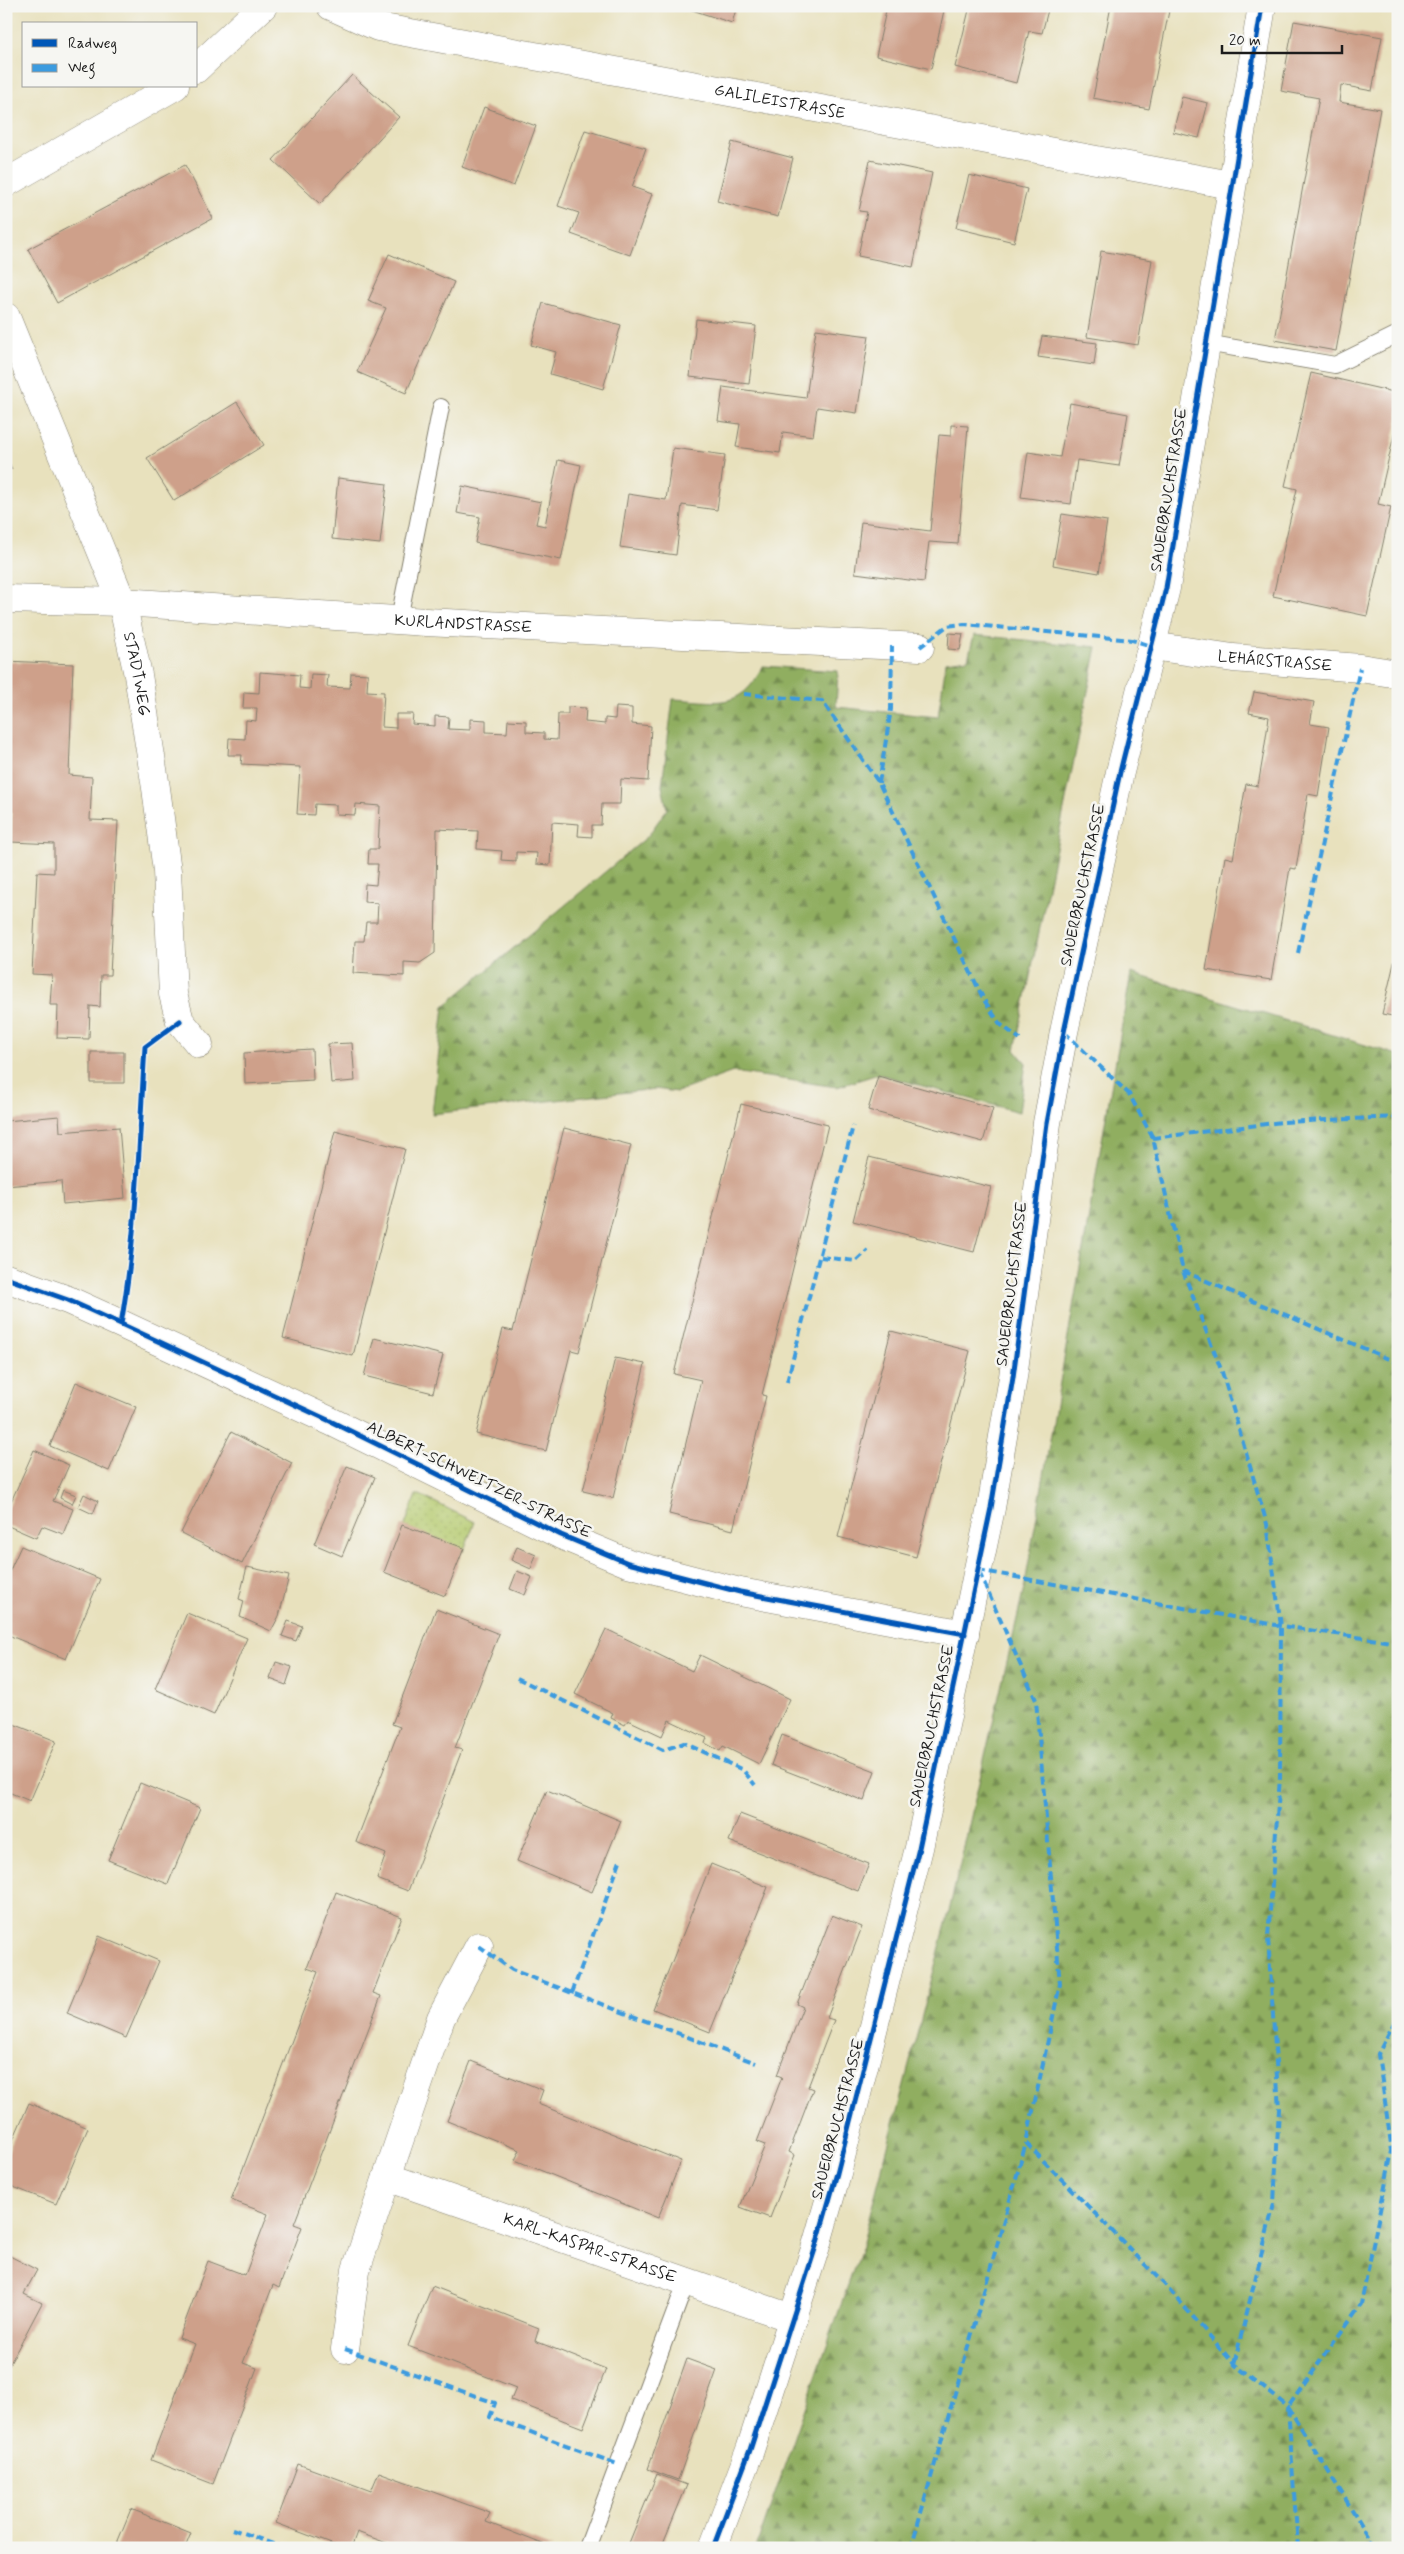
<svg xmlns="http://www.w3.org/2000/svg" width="1404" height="2554" font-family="Mynerve,sans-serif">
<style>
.grass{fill:url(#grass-dots);stroke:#687345}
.forest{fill:url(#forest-firs);stroke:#56653e}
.building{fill:#cea08a}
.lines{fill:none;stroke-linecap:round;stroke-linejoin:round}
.lane-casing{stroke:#827e6c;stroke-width:18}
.street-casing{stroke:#827e6c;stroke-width:29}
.secondary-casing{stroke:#827e6c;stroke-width:29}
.lane{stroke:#fff;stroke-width:16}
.street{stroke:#fff;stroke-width:28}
.secondary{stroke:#fff;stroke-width:28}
.quiet{stroke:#3c9bdf;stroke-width:4;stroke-dasharray:8 4;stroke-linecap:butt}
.cycleway-casing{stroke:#f6f6f2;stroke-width:8}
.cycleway{stroke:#0057b8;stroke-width:5}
.labels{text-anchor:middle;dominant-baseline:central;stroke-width:5;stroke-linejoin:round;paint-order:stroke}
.street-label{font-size:16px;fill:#1c1c1c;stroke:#f6f6f2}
</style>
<defs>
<pattern id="grass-dots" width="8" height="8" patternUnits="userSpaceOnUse" patternTransform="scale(1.25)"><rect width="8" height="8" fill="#b5ca6e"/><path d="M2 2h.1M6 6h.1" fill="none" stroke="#9bad5f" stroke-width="1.8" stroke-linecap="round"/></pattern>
<pattern id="forest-firs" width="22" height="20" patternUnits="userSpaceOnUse" patternTransform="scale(1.25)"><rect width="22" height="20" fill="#90ae61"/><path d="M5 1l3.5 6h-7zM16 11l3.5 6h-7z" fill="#758d4f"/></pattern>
</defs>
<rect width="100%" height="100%" fill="#f6f6f2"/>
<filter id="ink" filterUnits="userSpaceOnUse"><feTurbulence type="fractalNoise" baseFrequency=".02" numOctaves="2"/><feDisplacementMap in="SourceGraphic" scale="10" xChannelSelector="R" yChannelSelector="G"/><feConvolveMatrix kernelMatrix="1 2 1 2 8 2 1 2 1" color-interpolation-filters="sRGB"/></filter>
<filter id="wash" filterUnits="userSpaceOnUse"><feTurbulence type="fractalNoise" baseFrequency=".0096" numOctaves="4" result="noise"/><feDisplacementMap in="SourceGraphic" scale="20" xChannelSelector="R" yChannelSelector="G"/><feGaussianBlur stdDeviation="1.12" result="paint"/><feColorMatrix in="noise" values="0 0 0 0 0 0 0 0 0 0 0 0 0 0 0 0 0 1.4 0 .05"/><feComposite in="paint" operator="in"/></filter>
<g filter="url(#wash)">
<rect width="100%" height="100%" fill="#e8e1bd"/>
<path class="grass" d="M416 1495H420L475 1522 463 1552 404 1528Z"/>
<path class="forest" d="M974 635 1097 647 1015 1050 1026 1063 1019 1112 878 1074 837 1087 733 1072 677 1092 655 1089 432 1114 444 1006 647 837 667 809 662 786 673 699C717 701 740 712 763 666L838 671 836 707 938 717 946 662 968 659Z
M1131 973 1398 1055V2548H756L862 2245 947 1920 1025 1584Z"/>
<g id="blocks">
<path class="building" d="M680 6H737L732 23Z
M887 6H945L931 69 876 56Z
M970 6H1049L1042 33 1029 31 1016 83 955 67Z
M1111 6H1170L1149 109 1093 98Z
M1294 21 1382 37 1372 91 1341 85 1339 102 1380 109 1336 351 1275 340 1319 98 1281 91Z
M352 75 399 117 320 204 273 160Z
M1182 97 1208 103 1199 138 1173 132Z
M484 107 536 126 514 186 462 167Z
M585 130 646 148 632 187 652 194 630 255 571 234 579 213 558 206Z
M732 142 793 158 778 217 717 201Z
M870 160 932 173 913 267 858 256 867 212 859 211Z
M185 165 213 218 57 303 28 249Z
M969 175 1027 189 1014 242 956 228Z
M1101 251 1152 260 1138 345 1087 337Z
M389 254 454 282 406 393 357 372 386 308 368 301Z
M543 303 621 325 603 389 550 374 556 352 531 345Z
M696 319 756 326 749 384 690 377Z
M816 329 869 336 857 413 817 407 813 436 783 432 780 453 736 447 740 424 718 421 723 387 806 398Z
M1042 336 1097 343 1094 365 1038 357Z
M1311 373 1398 393V418L1378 504 1391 507 1367 616 1273 596 1297 489 1285 486Z
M237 402 264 445 174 501 147 458Z
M1070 403 1128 414 1119 466 1077 460 1071 504 1021 497 1028 452 1060 457Z
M951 425 968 426 958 544 929 542 924 582 855 573 861 522 930 531 939 435 951 436Z
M673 448 725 455 717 510 682 505 676 555 620 547 628 494 666 500Z
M6 456 12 469 6 471Z
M558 460 581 465 561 560 475 543 480 517 457 513 462 486 541 502 536 524 545 526Z
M338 478 387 484 380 544 332 539Z
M1062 514 1107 521 1099 573 1053 565Z
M949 633 963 634 960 650 948 649Z
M6 661 73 664 69 775 92 777 90 820 118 821 110 975H101L100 1007 90 1006 89 1039 57 1038 58 1005H50L52 975 32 974 37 872 54 873V844L11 842 12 813H6Z
M260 672 300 675 299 688 310 689 311 674 328 675 327 687 350 688 351 673 368 674 367 691 384 692 382 727 396 728V714H413L412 724 435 726V716L449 717 448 729 470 730V719L486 720V732L507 733 508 720 526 721V732L544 733V739L557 740 558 714H568V707L586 708 585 722 605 724V718L615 719 616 707 632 708V724L651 726 648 781 621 779 620 804H602L601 825H592V837L578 836 579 824 552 822 550 865 536 864 537 853 516 852V861L501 860 502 851 477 849 478 831 437 829 435 953 420 963 404 962V976L353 973 355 941H364L366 922H377L378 903 364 902 365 884 376 885 378 864H368L369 849H378L380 806 356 804 355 815 336 814V805L315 804 314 815 297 814 300 767 241 764 242 755H228L229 738 245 739 246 720 256 721 257 708H243L244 692 259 693Z
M1254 692 1314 702 1310 724 1329 727 1318 796 1308 794 1296 869 1290 868 1271 980 1206 970 1225 857 1233 859 1246 784 1258 786 1264 751 1269 717 1249 713Z
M1398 946V1017L1382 1014Z
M352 1043 355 1081 331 1083 328 1044Z
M312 1049 313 1080 245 1084 244 1053Z
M91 1052H124V1083H91Z
M878 1076 993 1108 983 1142 868 1110Z
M741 1104 828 1125 762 1395 766 1396 733 1530 669 1514 701 1380 674 1374Z
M59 1116 60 1132 119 1127 125 1198 63 1204 61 1181 6 1186V1121Z
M564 1128 631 1145 579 1352 571 1350 546 1451 476 1434 503 1329 513 1331Z
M335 1131 405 1149 353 1356 283 1338Z
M869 1157 991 1187 974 1252 853 1221Z
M891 1331 970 1351 916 1557 838 1537Z
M374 1338 443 1355 433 1393 364 1376Z
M615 1358 645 1364 613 1498 583 1491Z
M76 1382 136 1407 109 1471 50 1446Z
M231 1432 292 1463 242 1564 181 1533Z
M34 1450 69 1465 53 1501 73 1509 63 1534 42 1526 36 1538 6 1525V1513Z
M347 1466 375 1477 342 1556 314 1544Z
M63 1490 76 1495 72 1504 60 1498Z
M84 1494 98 1501 93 1514 78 1507Z
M402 1525 464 1548 445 1596 384 1572Z
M21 1546 100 1579 66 1659 6 1634V1579Z
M517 1547 536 1555 531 1569 511 1560Z
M247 1567 289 1576 279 1616 271 1631 240 1617 244 1601 239 1599Z
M517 1571 532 1577 525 1595 510 1589Z
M436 1609 499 1634 455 1748 462 1750 408 1891 377 1879 386 1854 356 1842 400 1727 392 1724Z
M187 1613 247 1638 214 1715 155 1689Z
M288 1621 302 1626 296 1641 282 1636Z
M606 1629 692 1671 700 1655 790 1699 759 1764 723 1746 720 1751 705 1743 707 1738 669 1720 662 1736 628 1720 625 1725 611 1718 613 1713 575 1694Z
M276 1662 292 1667 286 1685 270 1679Z
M6 1721 56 1741 30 1801 6 1791Z
M782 1735 875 1771 864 1801 771 1765Z
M140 1783 200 1808 168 1884 108 1860Z
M547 1790 621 1821 592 1892 517 1861Z
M740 1814 869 1864 858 1891 729 1841Z
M711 1864 768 1887 710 2032 653 2009Z
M336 1892 402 1917 373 1993 381 1996 294 2224 302 2227 279 2288 273 2285 243 2363 257 2368 213 2484 151 2460 195 2344 179 2338 208 2261 245 2275 268 2214 231 2200 318 1972 307 1968Z
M832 1915 862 1927 827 2018 834 2020 808 2087 813 2089 789 2152 795 2155 770 2218 740 2207 765 2145 757 2142 782 2077 777 2075 803 2007 797 2004Z
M99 1936 159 1961 126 2038 67 2013Z
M471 2061 543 2090 538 2104 681 2161 658 2218 515 2160 520 2150 447 2121Z
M29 2103 88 2128 56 2204 6 2184V2156Z
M6 2254 37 2270 24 2294 42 2303 6 2371Z
M432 2286 539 2328 535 2341 606 2369 583 2428 511 2400 516 2388 408 2346Z
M687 2359 717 2370 678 2480 648 2469Z
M298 2464 371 2491 379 2472 490 2513 486 2522 553 2548H400L357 2532 351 2548H342L276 2523Z
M657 2474 687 2485 661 2548H627Z
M131 2509 191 2533 185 2548H115Z"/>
</g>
</g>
<g filter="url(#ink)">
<use href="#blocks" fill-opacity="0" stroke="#827e6c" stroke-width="1"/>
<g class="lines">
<g class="lane-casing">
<path id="lane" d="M1206 343 1335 365 1398 334
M399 619 441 407
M587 2548 687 2280"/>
</g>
<g class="street-casing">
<g id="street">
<path id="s1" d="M331 6 378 27 1231 185"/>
<path d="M196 69 263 6"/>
<path d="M6 183 175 86"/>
<path id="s2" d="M6 317 122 602 138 675 156 788 167 871 173 994 180 1021 199 1044"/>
<path id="s3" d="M6 599 122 602 426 622 920 647"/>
<path id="s4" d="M1152 646 1233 658 1360 668 1398 674"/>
<path d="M6 1278 68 1300 121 1324 330 1421 561 1535 628 1563 740 1592 965 1634"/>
<path id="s5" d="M387 2177 794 2319"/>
<path d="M345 2349 356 2270 387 2177 441 2018 479 1946"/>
</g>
</g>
<g class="secondary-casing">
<path id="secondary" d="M713 2548 750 2450 816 2246 837 2173 919 1848 991 1508 1013 1377 1047 1123 1064 1032 1120 772 1166 588 1262 6"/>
</g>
<use href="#lane" class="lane"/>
<use href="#street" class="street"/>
<use href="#secondary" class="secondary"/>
<path class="quiet" d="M920 647 947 626 964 624 1132 640 1152 646
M744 694 822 701 879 783 984 1000 1000 1024 1020 1039
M879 783 891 709 892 646
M1298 953 1360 668
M1064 1032 1129 1094 1153 1138 1183 1271 1222 1372 1267 1524 1281 1626 1280 1778 1268 1937 1279 2109 1274 2204 1234 2364
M1153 1138 1282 1122 1398 1117
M821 1257 856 1261 868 1250
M1183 1271 1398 1363
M787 1382 853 1126
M978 1570 1281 1626 1398 1643
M979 1572 1036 1700 1060 1984 1026 2143 1168 2288 1234 2364 1288 2407 1376 2548
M517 1678 663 1750 684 1743 743 1770 755 1785
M479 1946 512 1970 756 2063
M572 1993 620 1861
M345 2349 495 2403 490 2417 617 2464
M232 2529 284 2548
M911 2548 1026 2143
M1298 2548 1288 2407 1361 2304 1392 2151 1378 2054 1398 2015"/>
<g class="cycleway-casing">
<path id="cycleway" d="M6 1278 68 1300 121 1324 330 1421 561 1535 628 1563 740 1592 965 1634
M121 1324C137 1233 139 1139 145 1047L180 1021
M713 2548 750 2450 816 2246 837 2173 919 1848 991 1508 1013 1377 1047 1123 1064 1032 1120 772 1166 588 1262 6"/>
</g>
<use href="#cycleway" class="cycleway"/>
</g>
</g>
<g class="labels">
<g class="street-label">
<text stroke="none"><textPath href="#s1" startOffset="460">GALILEISTRASSE</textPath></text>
<text transform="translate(1169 490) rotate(-81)">SAUERBRUCHSTRASSE</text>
<text stroke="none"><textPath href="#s3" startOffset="458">KURLANDSTRASSE</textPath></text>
<text stroke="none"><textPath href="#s4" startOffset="124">LEHÁRSTRASSE</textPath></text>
<text stroke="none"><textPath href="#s2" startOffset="381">STADTWEG</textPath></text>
<text transform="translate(1083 885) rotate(-78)">SAUERBRUCHSTRASSE</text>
<text transform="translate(1012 1284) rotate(-83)">SAUERBRUCHSTRASSE</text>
<text transform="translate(479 1480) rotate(26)">ALBERT-SCHWEITZER-STRASSE</text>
<text transform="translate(932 1726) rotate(-78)">SAUERBRUCHSTRASSE</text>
<text transform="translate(838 2119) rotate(-75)">SAUERBRUCHSTRASSE</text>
<text stroke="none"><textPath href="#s5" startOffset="215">KARL-KASPAR-STRASSE</textPath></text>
</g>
</g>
<rect width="1404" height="2554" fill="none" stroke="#f6f6f2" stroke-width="25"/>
<rect x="22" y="22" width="175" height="65" fill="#f6f6f2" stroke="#9f9f9c"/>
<rect x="32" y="39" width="25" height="8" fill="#0057b8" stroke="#9f9f9c"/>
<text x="68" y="48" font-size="15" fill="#1c1c1c">Radweg</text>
<rect x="32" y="64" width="25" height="8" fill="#3c9bdf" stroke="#9f9f9c"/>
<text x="68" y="72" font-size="15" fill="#1c1c1c">Weg</text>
<path d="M1222 45v8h120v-8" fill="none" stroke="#1c1c1c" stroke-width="2.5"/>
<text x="1229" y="45" font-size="15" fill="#1c1c1c" stroke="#f6f6f2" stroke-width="4" paint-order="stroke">20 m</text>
</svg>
